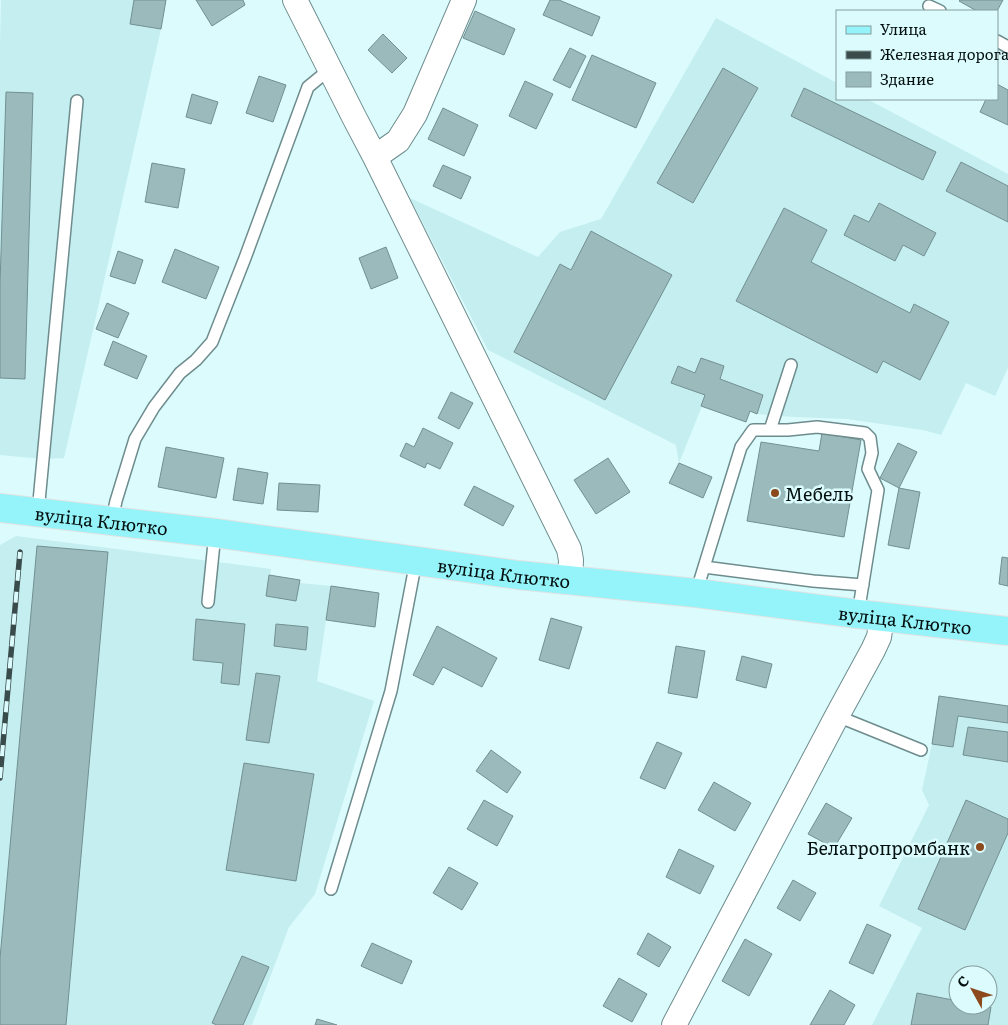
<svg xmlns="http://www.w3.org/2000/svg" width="1008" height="1025" font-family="Literata,serif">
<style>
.built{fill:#c5eef1;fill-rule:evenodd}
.building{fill:#9bbabc;stroke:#729092}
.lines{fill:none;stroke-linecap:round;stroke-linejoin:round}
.service-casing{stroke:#6e8c8d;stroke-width:14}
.minor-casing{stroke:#6e8c8d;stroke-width:26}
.primary-casing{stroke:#e1e2e2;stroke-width:30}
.service{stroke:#fff;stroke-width:11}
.minor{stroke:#fff;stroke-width:24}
.primary{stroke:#94f4fa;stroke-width:28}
.rail-casing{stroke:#3a4b4b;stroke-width:5.5}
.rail{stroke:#dbfbfd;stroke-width:4;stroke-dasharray:11;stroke-linecap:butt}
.poi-dot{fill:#8c491b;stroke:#dbfbfd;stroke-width:2}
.labels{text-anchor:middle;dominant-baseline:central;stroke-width:5;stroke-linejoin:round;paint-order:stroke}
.poi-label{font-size:18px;fill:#040f0f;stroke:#dbfbfd;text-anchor:start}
.street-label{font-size:18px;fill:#040f0f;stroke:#dbfbfd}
</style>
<rect width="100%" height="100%" fill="#dbfbfd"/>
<path class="built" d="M1 0H166L161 29 64 458 43 459 0 455V46Z
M716 18 837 83V99H867L1008 174V368L995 396 966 383 941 435 923 430 847 419 794 417 757 414 750 411 746 422 702 406 679 463 676 445 488 350 410 198 538 257 560 232 601 219Z
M16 536 271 569 270 575 300 583 331 586 317 681 374 701 315 894 289 927 252 1025H0V545Z
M939 696 1008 706V1025H872L922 928 879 906 929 805 922 790 932 744ZM958 975H988V1005H958Z"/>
<path class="building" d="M134 0H166L161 29 130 24Z
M196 0H243L245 5 212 26Z
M550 0H559L600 17 592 36 543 15Z
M960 0H1003L997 11H977L959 1Z
M475 11 515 29 504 55 463 38Z
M383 34 407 58 392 73 368 50Z
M570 48 586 56 570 88 553 80Z
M592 55 656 83 636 128 572 100Z
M723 68 758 88 693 203 657 183Z
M259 76 286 85 273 122 246 113Z
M525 81 553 94 536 129 509 116Z
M997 84 1008 90V125L980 112 986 99H997Z
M804 88 936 152 923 180 791 116Z
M6 92 33 93 25 379 0 378V284Z
M192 94 218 102 211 124 186 117Z
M443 108 478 125 464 156 428 139Z
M961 162 1008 186V222L946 191Z
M152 163 185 169 178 208 145 202Z
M443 165 471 177 461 199 433 186Z
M879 203 936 233 924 256 903 245 895 261 844 235 854 215 869 222Z
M784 208 827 230 811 262 910 313 914 304 949 322 920 380 883 361 877 373 736 301Z
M591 231 672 275 605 400 514 352 560 264 571 270Z
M386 247 398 278 371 289 359 258Z
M175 249 219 267 206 299 162 282Z
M118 251 143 260 135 284 110 276Z
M107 303 129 313 118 338 96 329Z
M113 341 147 356 137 379 104 365Z
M701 358 724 366 720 379 763 395 757 414 750 411 746 422 701 406 705 395 671 383 678 366 695 373Z
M451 392 473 403 459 429 438 418Z
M423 428 453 443 440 469 427 463 425 468 400 456 406 443 414 447Z
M822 433 861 440 844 537 747 521 761 442 819 451Z
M898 443 917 452 899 488 880 478Z
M166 447 224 458 216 498 158 487Z
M608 458 630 492 596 514 574 480Z
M679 463 712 477 703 498 669 483Z
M238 468 268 473 263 504 233 500Z
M279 483 320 485 318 512 277 510Z
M474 486 514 506 503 526 464 505Z
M899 488 920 492 909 549 888 545Z
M37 546 108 552 66 1025H0V958Z
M1002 557 1008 558V586L999 584Z
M269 575 300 580 296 601 266 596Z
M331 586 379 593 375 627 326 620Z
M551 618 582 627 569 669 539 660Z
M196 619 245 624 239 685 221 683 223 663 193 660Z
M276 624 308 627 306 650 274 646Z
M437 626 497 658 482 687 443 667 433 685 413 675Z
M676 646 705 651 697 698 668 693Z
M742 656 772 664 766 688 736 680Z
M256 673 280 676 269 743 246 740Z
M939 696 1008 706V723L958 716 953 747 932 744Z
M968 727 1008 732V762L963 755Z
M657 742 682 753 665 789 640 778Z
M491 750 521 772 507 793 476 771Z
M244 763 314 774 296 881 226 870Z
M714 782 751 803 735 831 698 810Z
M484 800 513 816 497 846 467 829Z
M966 800 1008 819V833L965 930 918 909Z
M826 803 852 818 834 848 808 834Z
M679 849 714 866 700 894 666 877Z
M449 867 478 883 462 910 433 893Z
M793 880 816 893 800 921 777 908Z
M867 924 891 935 873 974 849 963Z
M648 933 671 947 659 967 637 954Z
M745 939 772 954 749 996 722 981Z
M372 943 412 961 402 984 361 966Z
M242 956 269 967 243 1025H217L212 1023Z
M619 978 647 994 632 1022 603 1006Z
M830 990 855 1005 844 1025H810Z
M917 993 958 1001V1005H980L991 1007 988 1025H911Z
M317 1019 337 1025H315Z"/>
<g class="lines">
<g class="service-casing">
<path id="service" d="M929 6 940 11
M997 41 1008 47
M770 430 791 365
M38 512 77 101
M112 520 116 501 135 439 154 407 180 373 196 360 212 342 245 258 308 87 330 69
M704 567 813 581 863 585
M696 593 741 447 753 430H788L817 427 865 433 870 438 872 453 868 469 878 490 858 614
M208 602 215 533
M837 716 921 750
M331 889 391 691 416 561"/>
</g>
<g class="minor-casing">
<path id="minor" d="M295 0 354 117 375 157 569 549 571 560 570 581
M375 157 398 141 415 114 464 0
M674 1025 837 716 873 650 879 637 882 617"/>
</g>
<g class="primary-casing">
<g id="primary">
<path id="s1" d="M0 508 215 533 518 575 696 593 858 614 1008 631"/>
</g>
</g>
<use href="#service" class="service"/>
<use href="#minor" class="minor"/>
<use href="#primary" class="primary"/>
<g class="rail-casing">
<path id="rail" d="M0 778 20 552"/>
</g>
<use href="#rail" class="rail"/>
</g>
<g class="poi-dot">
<circle cx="775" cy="493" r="5"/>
<circle cx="980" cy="847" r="5"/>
</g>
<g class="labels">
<g class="poi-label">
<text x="785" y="493">Мебель</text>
<text x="970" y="847" text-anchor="end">Белагропромбанк</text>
</g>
<g class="street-label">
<text stroke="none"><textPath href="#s1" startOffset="102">вуліца Клютко</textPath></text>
<text stroke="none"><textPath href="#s1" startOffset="508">вуліца Клютко</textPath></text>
<text stroke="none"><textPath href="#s1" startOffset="912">вуліца Клютко</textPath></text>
</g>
</g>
<rect x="836" y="10" width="162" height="90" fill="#dbfbfd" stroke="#859d9e"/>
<rect x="846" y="26" width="25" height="8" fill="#94f4fa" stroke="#859d9e"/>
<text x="880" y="35" font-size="15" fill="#040f0f">Улица</text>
<rect x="846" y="51" width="25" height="8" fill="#3a4b4b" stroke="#859d9e"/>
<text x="880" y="60" font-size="15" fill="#040f0f">Железная дорога</text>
<rect x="846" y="72" width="25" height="15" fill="#9bbabc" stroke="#859d9e"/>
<text x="880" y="85" font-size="15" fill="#040f0f">Здание</text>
<g transform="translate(973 990) rotate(310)"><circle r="24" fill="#dbfbfd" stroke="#859d9e"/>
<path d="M0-4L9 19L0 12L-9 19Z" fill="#8c491b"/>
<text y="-8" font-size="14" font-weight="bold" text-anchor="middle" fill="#040f0f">С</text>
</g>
</svg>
